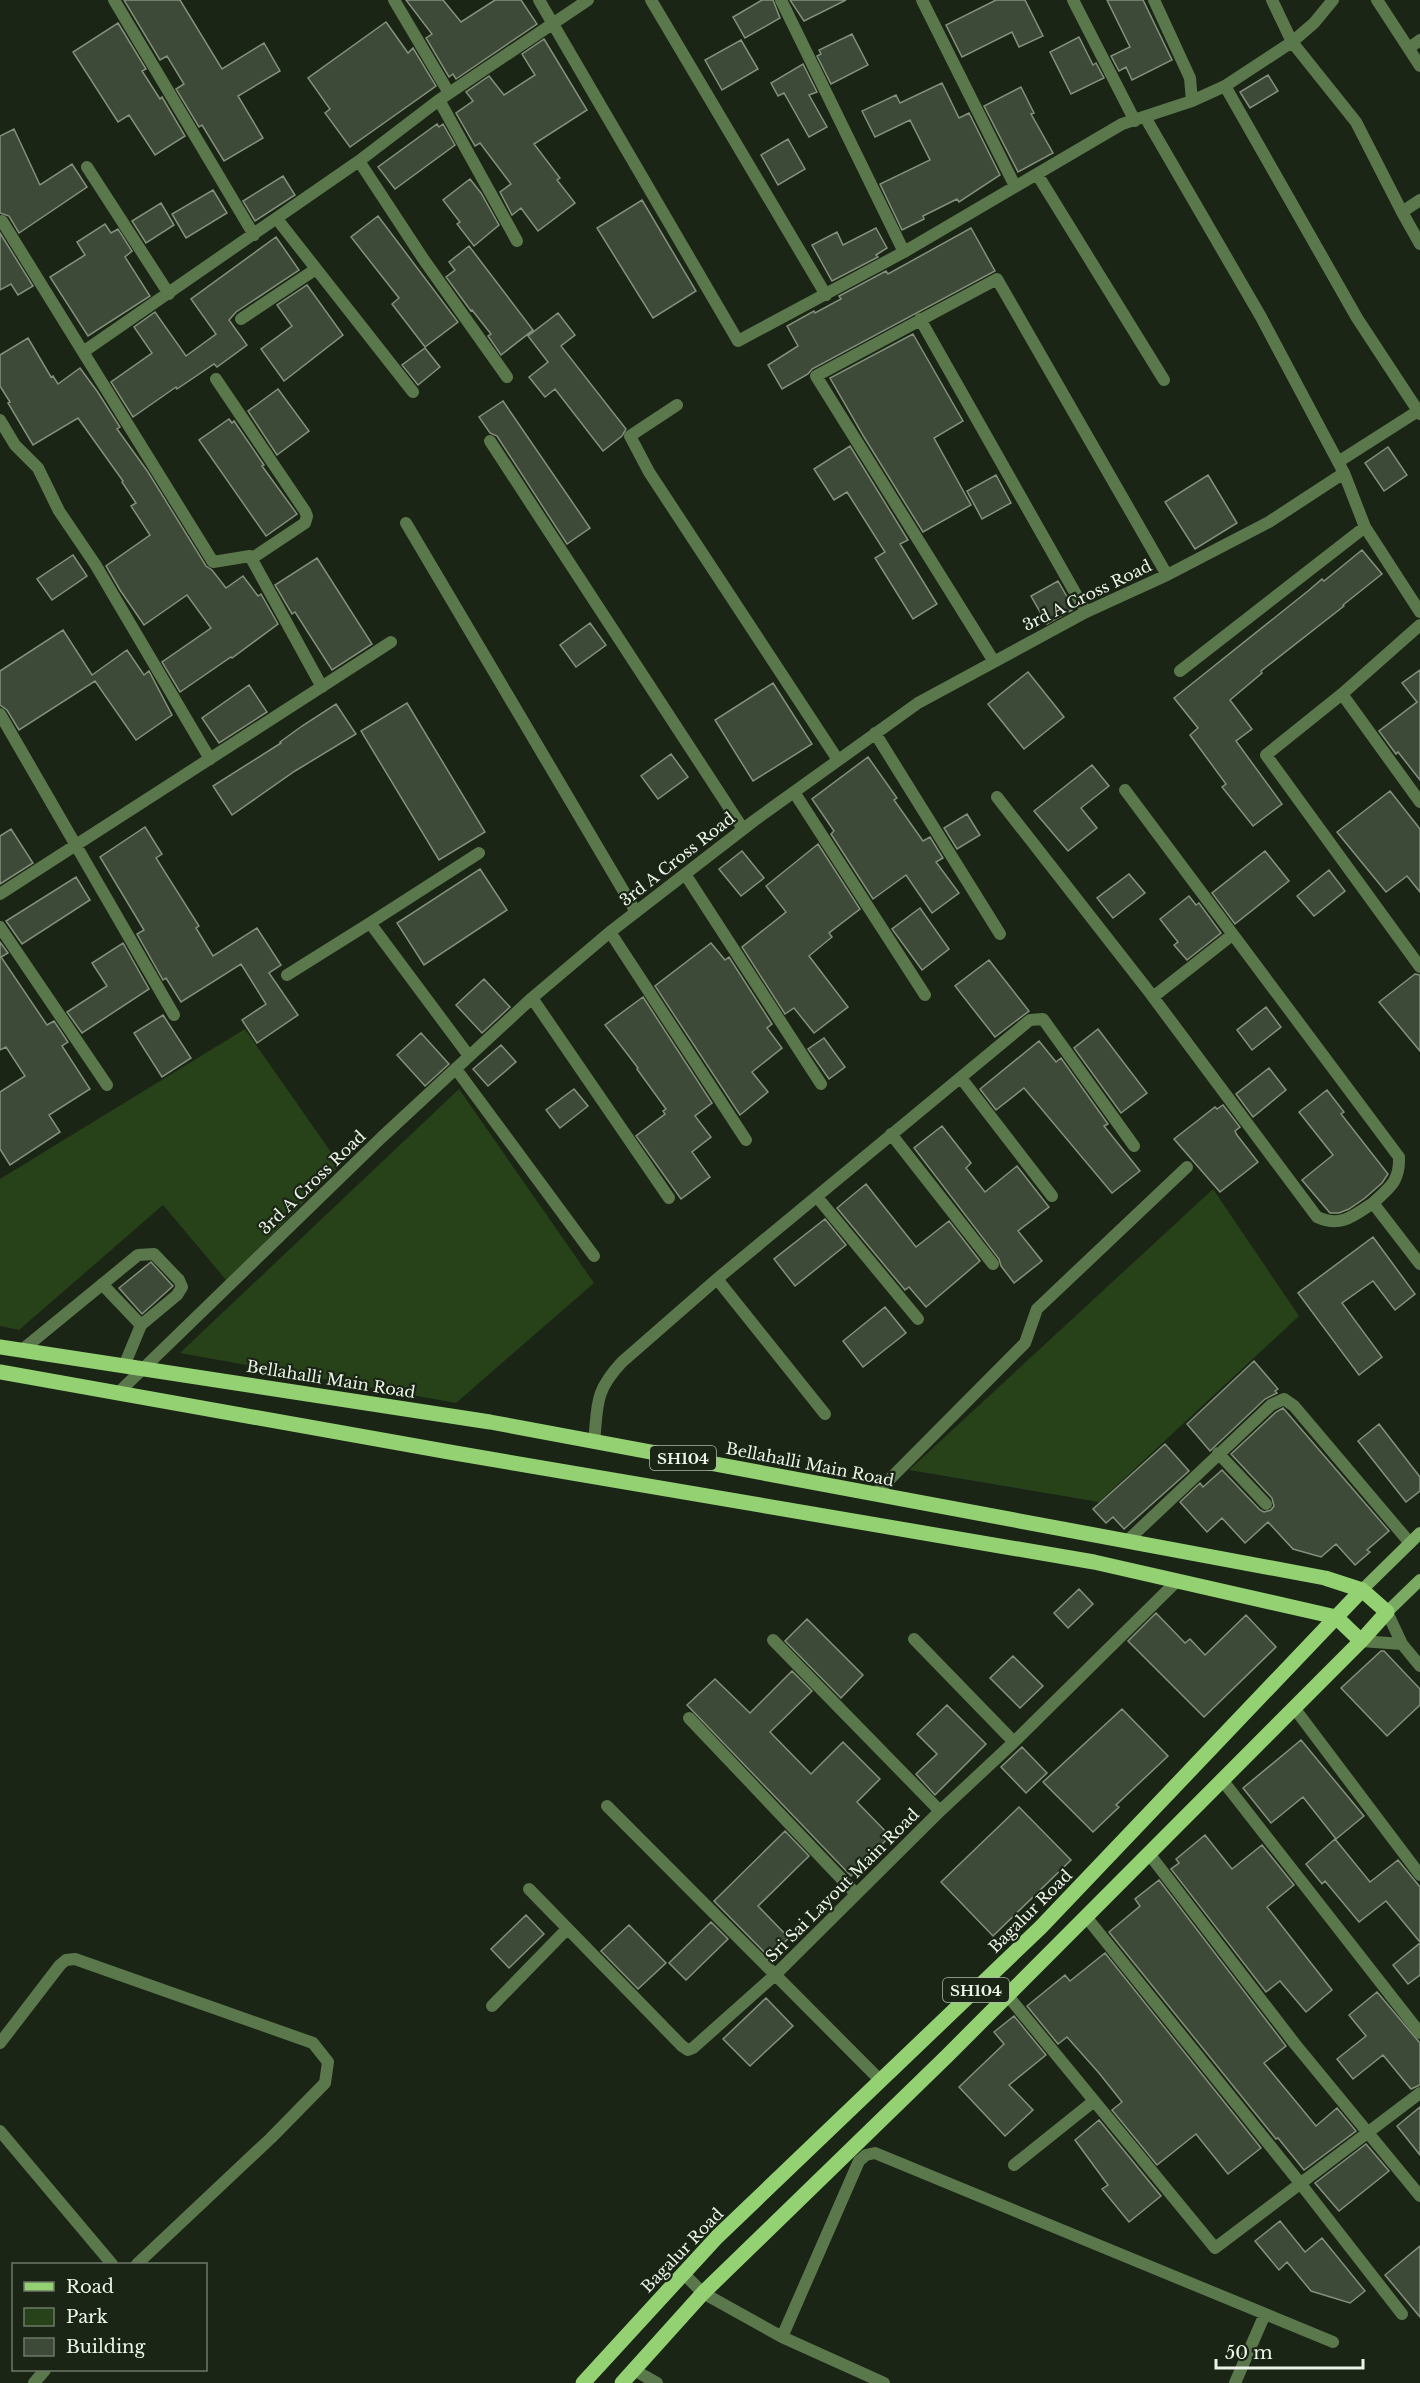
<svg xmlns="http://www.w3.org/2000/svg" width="1420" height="2383" font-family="'Libre Baskerville',serif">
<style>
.green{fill:#274119}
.building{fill:#3e4a38;stroke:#83917c;stroke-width:1.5}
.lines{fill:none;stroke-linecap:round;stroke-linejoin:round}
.lane{stroke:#5b784c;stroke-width:12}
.street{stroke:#5b784c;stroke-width:12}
.secondary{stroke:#7baa62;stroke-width:12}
.primary{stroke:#94d173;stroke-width:15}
.labels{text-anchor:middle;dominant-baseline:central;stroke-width:4.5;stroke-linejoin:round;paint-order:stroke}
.shield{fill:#1a2515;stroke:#adb6a9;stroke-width:1.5}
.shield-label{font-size:15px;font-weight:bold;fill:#ecf4e9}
.street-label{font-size:16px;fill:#ecf4e9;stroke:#1a2515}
</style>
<rect width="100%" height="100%" fill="#1a2515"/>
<path class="green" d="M245 1029 340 1165 227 1281 163 1205 19 1330 0 1326V1179Z
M459 1089 594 1283 456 1403 180 1353Z
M1213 1189 1299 1316 1099 1502 909 1470Z"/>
<path class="building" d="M124 0H180L222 69 264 43 280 71 238 96 263 138 224 161 202 125 199 127 176 89 184 84 167 56 160 60Z
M406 0H443L461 22 495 0H521L537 24 456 79 453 74 449 77 426 38 432 34Z
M762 0H773L780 18 745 38 733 17Z
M790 0H846L804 21Z
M996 0H1025L1043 36 1019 47 1012 32 962 57 946 25Z
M1107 0H1143L1172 60 1132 80 1126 67 1119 71 1111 56 1130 47Z
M386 22 408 53 413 48 436 86 350 147 325 113 330 109 308 78Z
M118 23 146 69 142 71 160 99 162 97 185 136 155 155 129 115 118 122 73 52Z
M852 34 868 65 831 84 817 56 821 54 819 50Z
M1079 37 1093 65 1096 63 1104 78 1071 94 1050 52Z
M544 39 587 110 534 144 560 178 557 180 575 203 538 231 521 208 512 215 500 192 511 184 480 143 475 146 456 113 473 101 466 92 489 76 504 95 535 75 522 54Z
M741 40 758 69 722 90 705 60Z
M803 64 817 92 809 95 827 127 809 137 784 93 778 96 771 83Z
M1268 75 1278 91 1250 108 1240 92Z
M942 83 959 118 969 113 1000 175 959 202 957 199 923 216 924 219 902 230 880 184 930 160 910 120 875 137 862 111 896 95 900 103Z
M1021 87 1034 113 1031 114 1053 153 1018 172 984 106Z
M437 124 439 127 443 124 455 145 395 189 378 167Z
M14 129 40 185 72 164 87 187 19 233 9 216 0 213V136Z
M788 139 805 169 778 185 761 155Z
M283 176 295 195 255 221 243 201Z
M470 179 481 193 499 225 474 246 457 224 460 222 443 200Z
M213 190 227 213 186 238 172 214Z
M642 200 696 291 653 318 597 228Z
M161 203 174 225 146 243 132 221Z
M378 216 458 322 425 347 392 304 399 298 351 237Z
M105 224 111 233 118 229 132 251 125 257 150 296 88 336 50 277 85 255 77 242Z
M876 228 887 248 876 255 878 257 832 281 812 245 837 232 843 245Z
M971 228 995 271 812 369 808 374 782 389 768 365 798 346 787 326 814 311 815 313 841 299 839 296 886 271 888 274Z
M0 233 33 286 18 295 11 284 0 290Z
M276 237 299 270 236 312 229 320 247 345 217 367 214 364 177 389 176 387 133 417 111 382 152 353 134 327 155 312 186 356 216 334 191 299Z
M469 246 533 330 501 355 488 336 491 334 472 310 471 311 446 277 455 270 449 262Z
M307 285 343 335 284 381 261 349 292 326 277 305Z
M558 313 575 335 561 346 626 429 622 436 603 451 555 389 545 397 529 377 548 362 528 336Z
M913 334 963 421 934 438 971 505 923 532 864 437 830 378Z
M28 338 51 377 53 376 58 384 80 368 97 391 120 427 117 429 148 472 206 566 212 570 226 588 243 576 258 596 261 594 278 624 232 658 231 657 180 692 162 662 211 628 187 595 144 625 120 590 106 566 150 535 131 506 136 503 122 482 123 481 78 418 33 445 8 403 10 402 0 386V355Z
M425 348 440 367 418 385 402 365Z
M278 389 309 431 277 455 248 411Z
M503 401 590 528 567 544 497 436 490 433 479 417Z
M229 419 232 423 234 421 264 465 262 466 297 514 266 536 199 440Z
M850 446 908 540 900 544 937 604 913 619 875 558 885 552 847 492 834 500 814 469Z
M1388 447 1407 475 1384 491 1365 463Z
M996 475 1011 503 982 519 967 491Z
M1208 475 1237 523 1195 549 1165 502Z
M1362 550 1382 574 1343 605 1344 606 1261 671 1262 673 1230 700 1252 729 1236 741 1282 804 1253 826 1222 787 1226 784 1190 735 1198 728 1174 698 1308 591 1322 579 1324 581Z
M73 555 87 576 52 600 37 579Z
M317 558 372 644 332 670 295 612 292 614 275 585Z
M1058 581 1074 609 1047 624 1031 596Z
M590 623 606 645 576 667 560 645Z
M63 630 92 675 127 650 144 675 149 671 172 715 136 740 95 681 19 730 7 710 0 705V671Z
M1420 670V780L1398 752 1396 754 1379 731 1417 702 1402 683Z
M1028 672 1064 717 1024 749 988 704Z
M773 683 812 744 753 781 715 720Z
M249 685 267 712 219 743 202 718Z
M407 703 485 832 439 860 361 731Z
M336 704 356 734 295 771 232 815 213 786 281 743 280 742 302 726Z
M671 754 688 777 658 799 641 776Z
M868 757 897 798 894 800 923 841 930 837 943 858 936 862 959 893 932 913 906 875 873 899 831 834 834 831 812 799Z
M1092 765 1109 786 1081 808 1097 828 1068 851 1034 811Z
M1390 791 1420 829V892L1407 876 1386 892 1337 832Z
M967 814 980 835 957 849 944 828Z
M145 827 162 854 156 858 199 926 196 928 213 956 257 928 281 965 269 973 298 1015 257 1043 242 1020 266 1004 241 964 181 1002 166 978 163 980 137 934 144 930 100 857Z
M11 829 33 863 0 884V836Z
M818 844 860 909 829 933 832 937 809 956 848 1007 814 1033 794 1008 785 1014 742 947 786 912 766 886Z
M742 851 764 878 741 896 719 869Z
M1265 851 1289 881 1235 924 1212 893Z
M480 869 507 910 424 965 397 923Z
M1329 870 1345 891 1314 916 1297 896Z
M1129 874 1145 893 1113 918 1097 898Z
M76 877 90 900 22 944 6 921Z
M1189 896 1196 905 1199 903 1221 933 1187 960 1174 945 1178 942 1160 919Z
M920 908 949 949 922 970 892 929Z
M0 942 8 953 1 957 47 1025 54 1021 68 1042 62 1046 90 1089 49 1115 60 1132 10 1165 0 1149V1092L25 1076 6 1047 0 1050Z
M123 943 149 989 82 1033 67 1012 107 986 92 963Z
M711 943 725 960 729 957 772 1024 767 1028 782 1048 752 1072 768 1092 740 1115 655 986Z
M989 960 1029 1011 995 1037 955 986Z
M1415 974 1420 975V1051L1379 1002Z
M484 979 510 1007 482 1033 456 1005Z
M643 997 712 1103 695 1116 711 1137 692 1152 710 1177 681 1199 636 1136 665 1114 663 1111 666 1109 637 1069 638 1068 605 1025Z
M1266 1007 1281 1027 1252 1050 1237 1030Z
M163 1015 191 1058 162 1077 134 1033Z
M1098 1029 1147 1093 1121 1113 1074 1048Z
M421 1033 449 1064 425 1086 397 1055Z
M824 1038 845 1067 829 1079 808 1049Z
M1039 1041 1056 1062 1061 1058 1108 1124 1104 1126 1140 1171 1112 1193 1024 1088 996 1110 980 1089Z
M501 1045 516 1062 488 1086 473 1069Z
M1269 1068 1286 1090 1253 1117 1236 1094Z
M574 1089 588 1106 560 1128 546 1110Z
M1327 1090 1344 1112 1341 1114 1388 1174 1382 1183 1365 1198 1349 1209 1339 1213H1330L1302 1180 1333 1155 1299 1112Z
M1223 1105 1240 1127 1235 1131 1237 1135 1258 1162 1220 1192 1174 1139 1215 1107 1217 1109Z
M942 1126 971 1163 966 1168 985 1192 1017 1166 1049 1207 1018 1231 1042 1261 1014 1283 1001 1266 999 1259 914 1148Z
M866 1184 916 1247 949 1221 980 1261 926 1307 909 1287 905 1290 837 1208Z
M825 1219 846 1245 795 1286 774 1259Z
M1373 1237 1415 1294 1395 1310 1373 1281 1342 1303 1382 1357 1359 1375 1298 1293Z
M151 1262 173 1286 142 1314 119 1288Z
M885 1307 906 1333 863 1367 843 1341Z
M1254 1361 1278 1389 1275 1391 1277 1393 1265 1399 1210 1451 1187 1424Z
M1283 1408 1389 1531 1367 1550 1370 1552 1355 1565 1336 1544 1321 1557 1293 1549 1268 1522 1245 1543 1222 1518 1207 1532 1180 1502 1200 1483 1203 1487 1222 1470 1260 1510 1264 1512 1271 1510 1274 1506 1272 1498 1231 1454 1276 1412Z
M1379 1424 1420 1477V1491L1406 1502 1358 1441Z
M1165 1444 1189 1471 1124 1529 1113 1517 1106 1523 1093 1509Z
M1079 1589 1093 1604 1068 1628 1054 1613Z
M1156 1613 1185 1643 1190 1639 1205 1655 1246 1615 1276 1647 1204 1717 1128 1641Z
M807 1619 863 1675 841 1698 785 1641Z
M1381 1651H1384L1420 1689V1705L1387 1736 1341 1688Z
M1013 1656 1043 1686 1020 1708 990 1678Z
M792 1671 812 1691 770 1732 811 1774 843 1742 880 1779 857 1802 890 1836 851 1876 687 1705 715 1679 750 1713Z
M947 1705 986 1744 935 1795 916 1774 937 1754 917 1734Z
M1122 1709 1168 1756 1116 1805 1119 1807 1093 1832 1043 1782Z
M1301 1740 1364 1816 1336 1839 1303 1797 1271 1823 1243 1788Z
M1022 1747 1047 1773 1026 1793 1001 1767Z
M1019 1807 1071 1860 993 1936 941 1882Z
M785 1831 809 1856 758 1906 789 1938 769 1957 714 1901Z
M1205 1835 1232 1869 1262 1845 1294 1885 1267 1907 1332 1990 1306 2012 1280 1981 1266 1992 1171 1869 1179 1863 1176 1859Z
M1335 1839 1370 1882 1398 1860 1420 1887V1942L1386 1901 1359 1922 1325 1881 1322 1884 1306 1864Z
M1159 1880 1286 2046 1264 2063 1316 2126 1337 2108 1356 2131 1304 2170 1278 2138 1276 2139 1109 1932 1140 1906 1135 1899Z
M526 1915 544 1934 509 1968 491 1949Z
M711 1922 728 1939 686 1980 669 1963Z
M629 1925 666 1963 638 1989 601 1951Z
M1420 1943V1975L1408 1984 1393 1965Z
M1105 1953 1261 2148 1228 2174 1196 2134 1157 2165 1112 2110 1122 2102 1099 2073 1067 2037 1058 2044 1027 2006 1065 1975 1070 1981Z
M1377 1992 1420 2043V2085L1411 2089 1383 2055 1353 2079 1337 2059 1366 2036 1349 2015Z
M766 1998 793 2026 750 2066 723 2039Z
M1014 2016 1046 2055 1009 2085 1033 2110 1005 2136 959 2087 1004 2044 994 2032Z
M1420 2107V2155L1397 2126Z
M1099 2120 1161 2196 1129 2222 1102 2189 1108 2185 1075 2140Z
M1366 2144 1389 2171 1339 2211 1315 2183Z
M1280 2221 1305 2252 1322 2238 1365 2291 1350 2303 1311 2291 1287 2262 1279 2270 1255 2241Z
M1420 2246V2317L1385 2275Z"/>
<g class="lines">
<path class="lane" d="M102 1284 141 1325
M22 1350 138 1255 154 1254 179 1280 182 1287 177 1295 141 1325 124 1366
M0 2043 60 1965 66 1960 75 1959 313 2043 328 2062 325 2083 271 2138 137 2264
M0 2131 112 2264
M683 2273 703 2293 782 2337 859 2161 866 2155 875 2153 1333 2342
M782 2337 884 2383
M34 2383 45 2370
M1235 2383 1265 2314"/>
<path class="street" d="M114 0 254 235
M394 0 449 93
M539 0 738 341 904 252 1122 124 1192 101 1225 86 1292 42 1314 23 1333 0
M651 0 826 295
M781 0 904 252
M922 0 1015 186
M1073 0 1135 121
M1154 0 1190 78 1192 101
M1272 0 1292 42 1356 122 1402 212 1420 200
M1377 0 1420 66
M1409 48 1420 40
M1225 86 1357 318 1418 411 1420 410
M439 100 517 241
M1145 117 1261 317 1344 473 1365 527 1420 612
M359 161 439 100 588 0
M87 167 169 294
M1037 174 1164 380
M1402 212 1420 244
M277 219 413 392
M2 221 213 562 250 556 322 687
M241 319 316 269
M920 319 1086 612
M83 352 359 161 424 260 507 377
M216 379 305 511 307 516 305 523 251 559
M677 405 630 436 649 472 838 760
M0 420 15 445 38 468 59 511 95 564 210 759
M490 441 743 829
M1338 462 1418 411 1420 414
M406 523 636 912
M1420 625 1342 694 1420 802
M993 660 816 376 997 279 1167 575
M1180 671 1365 527
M1342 694 1266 755 1420 967
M0 714 174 1015
M875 733 1000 934
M1125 790 1399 1157C1400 1182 1389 1188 1373 1203L1420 1264
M794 792 925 995
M997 797 1147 989 1317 1217C1341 1228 1353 1216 1373 1203
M685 874 821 1084
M0 894 391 642
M0 927 107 1085
M610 932 746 1140
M287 975 370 923
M1153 997 1232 935
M532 998 669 1198
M469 1056 370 923 479 853
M456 1069 594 1256
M961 1078 1052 1196
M891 1134 993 1264
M817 1197 918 1319
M717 1279 825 1414
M119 1392 382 1137 532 998 610 932 755 820 918 703 1086 612 1167 575 1269 522 1344 473
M594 1442C598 1404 594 1392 622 1362L717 1279 1030 1020 1043 1019 1134 1146
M1218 1453 1266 1504
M875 1494 1025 1343 1037 1309 1187 1167
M1127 1541 1271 1405 1284 1399 1294 1406 1410 1543
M1387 1612 1402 1644 1420 1666
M914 1639 1014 1742
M773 1640 940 1811
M1361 1641 1402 1644
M1295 1709 1420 1875
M689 1718 856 1894
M1223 1781 1420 2033
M607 1806 881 2081
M1150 1855 1295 2044 1420 2196
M529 1889 682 2046 688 2050 693 2048 775 1975 940 1811 1014 1742 1177 1581
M1087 1918 1300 2183 1402 2314
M1008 1996 1215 2248 1420 2093
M492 2006 567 1929
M1014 2165 1094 2101
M634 2370 657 2383"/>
<path class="secondary" d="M1362 1590 1420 1533
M1387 1612 1420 1580"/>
<path class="primary" d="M0 1347 490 1422 1325 1578 1362 1590 1387 1612 1361 1641 947 2056 703 2293 622 2383
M0 1372 455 1453 1094 1562 1336 1617 1361 1641
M583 2383 717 2237 1041 1927 1362 1590"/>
</g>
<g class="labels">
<g class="shield">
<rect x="650" y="1446" width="66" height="24" rx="4.5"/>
<rect x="943" y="1978" width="66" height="24" rx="4.5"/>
</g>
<g class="shield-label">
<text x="683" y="1458">SH104</text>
<text x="976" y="1990">SH104</text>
</g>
<g class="street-label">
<text transform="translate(1087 595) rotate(-26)">3rd A Cross Road</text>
<text transform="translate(677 859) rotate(-38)">3rd A Cross Road</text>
<text transform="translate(312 1182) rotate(-44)">3rd A Cross Road</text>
<text transform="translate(331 1379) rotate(9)">Bellahalli Main Road</text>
<text transform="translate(810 1464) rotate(11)">Bellahalli Main Road</text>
<text transform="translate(842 1885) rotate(-45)">Sri Sai Layout Main Road</text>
<text transform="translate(1030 1911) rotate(-45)">Bagalur Road</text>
<text transform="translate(682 2250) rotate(-46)">Bagalur Road</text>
</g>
</g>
<rect x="12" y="2263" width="195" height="108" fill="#1a2515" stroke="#6e786a" stroke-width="1.5"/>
<rect x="24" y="2282" width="30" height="9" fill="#94d173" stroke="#6e786a" stroke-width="1.5"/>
<text x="66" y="2293" font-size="18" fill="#ecf4e9">Road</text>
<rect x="24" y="2308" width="30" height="18" fill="#274119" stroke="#6e786a" stroke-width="1.5"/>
<text x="66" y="2323" font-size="18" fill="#ecf4e9">Park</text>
<rect x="24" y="2338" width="30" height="18" fill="#3e4a38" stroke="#6e786a" stroke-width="1.5"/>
<text x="66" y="2353" font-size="18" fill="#ecf4e9">Building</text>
<path d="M1216 2359v9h147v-9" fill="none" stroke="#ecf4e9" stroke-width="3"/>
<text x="1225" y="2359" font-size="18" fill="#ecf4e9" stroke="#1a2515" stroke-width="4.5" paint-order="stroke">50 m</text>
</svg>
